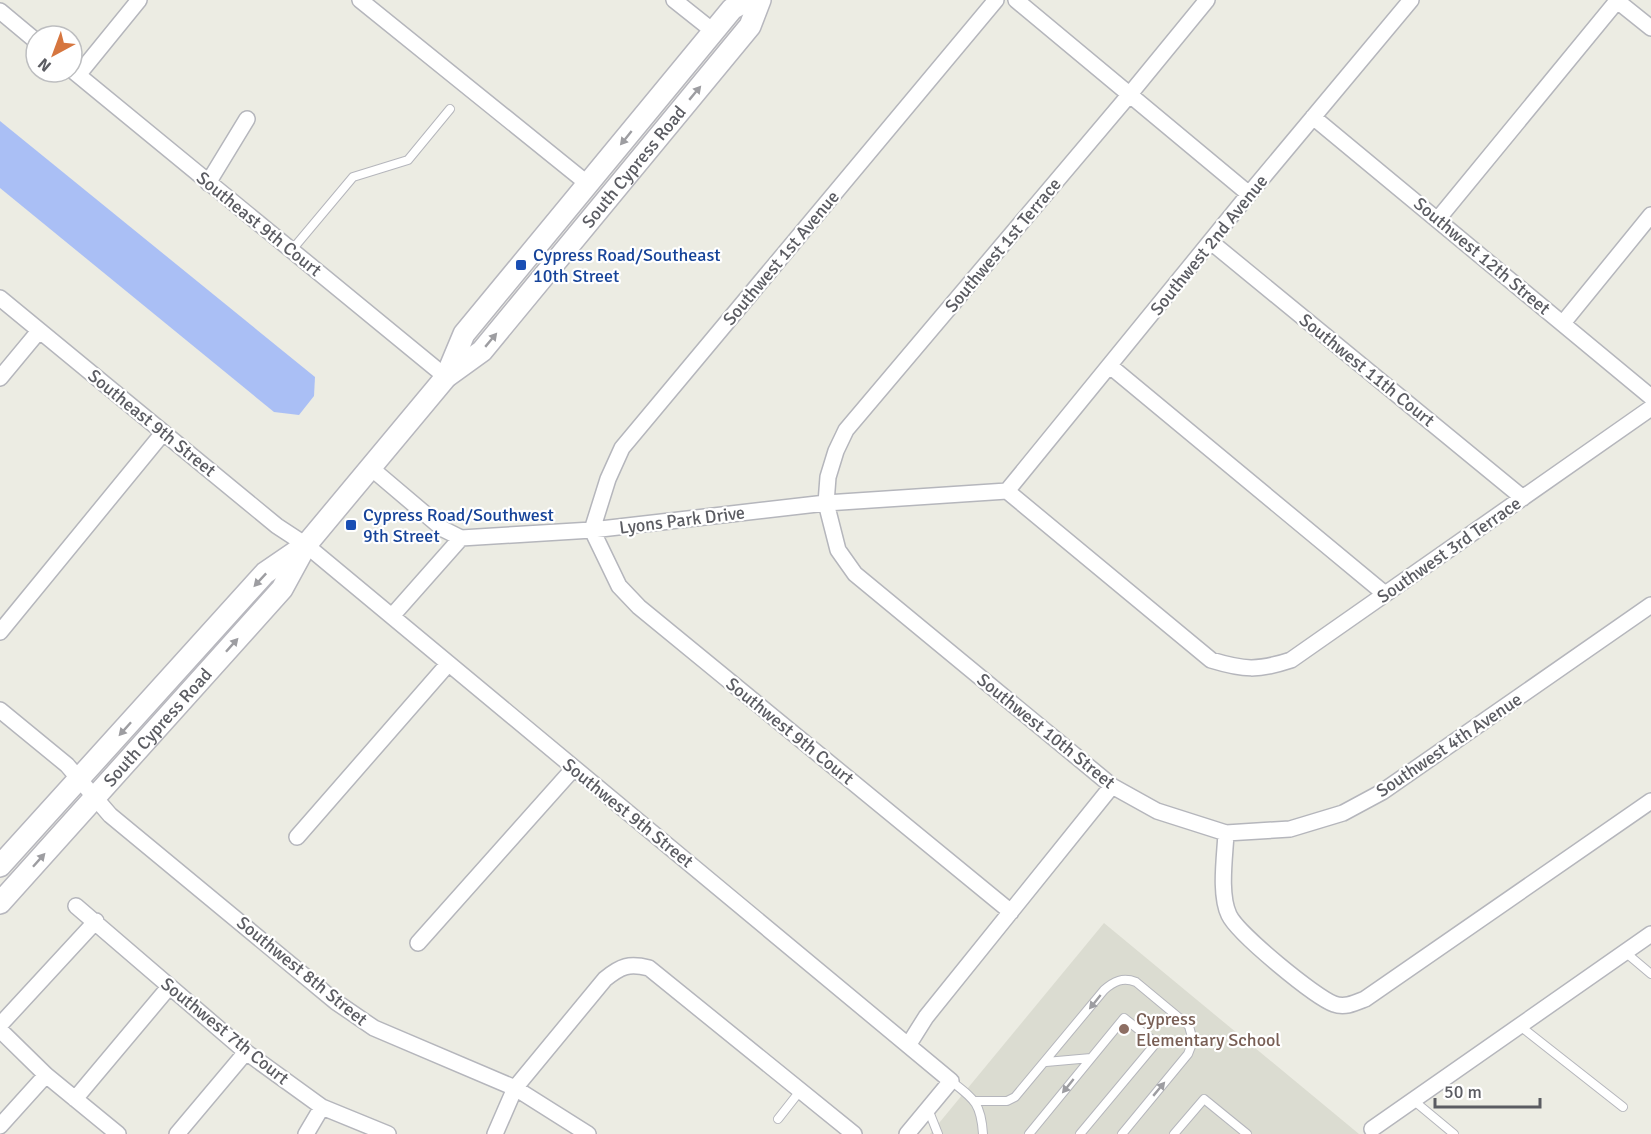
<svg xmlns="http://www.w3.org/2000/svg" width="1651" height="1134" font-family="Signika,sans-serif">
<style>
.education{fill:#dbdcd1}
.water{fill:#aabff5}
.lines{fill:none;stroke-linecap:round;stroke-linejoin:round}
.lane-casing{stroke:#b5b6bc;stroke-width:10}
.street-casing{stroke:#b5b6bc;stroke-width:18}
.secondary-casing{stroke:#b7b7be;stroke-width:24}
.lane{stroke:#fff;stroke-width:8}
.street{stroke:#fff;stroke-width:15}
.secondary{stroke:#fff;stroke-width:21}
.oneway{fill:#9d9da1}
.transit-dot{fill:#1a4fb4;stroke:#fff;stroke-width:2}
.education-dot{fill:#8d6e63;stroke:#fff;stroke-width:2}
.labels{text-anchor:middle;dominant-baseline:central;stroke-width:4.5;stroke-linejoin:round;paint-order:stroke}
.street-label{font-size:18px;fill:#5b5c62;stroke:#fff}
.transit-label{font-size:18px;fill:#164399;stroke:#fff;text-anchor:start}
.education-label{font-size:18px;fill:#785e54;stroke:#fff;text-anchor:start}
</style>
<rect width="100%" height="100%" fill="#ecece3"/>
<path class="education" d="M1104 923 1359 1134H930Z"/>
<path class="water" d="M0 121 315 377 314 396 299 415 274 412 0 188Z"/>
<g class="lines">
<g class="lane-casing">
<path id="lane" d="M291 251 353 177 408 160 450 109
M1625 952 1651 974
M1520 1026 1623 1107
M1046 1062 1091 1058
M951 1081C974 1099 981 1103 983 1134
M1413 1100 1454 1134
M975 1101H1007L1015 1097 1104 990C1114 981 1123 977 1136 982L1189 1026 1193 1041 1188 1054 1122 1134
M928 1109 938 1134
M778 1119 800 1091
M1029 1134 1124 1018 1156 1043 1080 1134
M1174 1134 1204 1099 1247 1134"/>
</g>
<g class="street-casing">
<path id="street" d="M360 0 588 184
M674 0 713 31
M996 0 622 448 608 479 592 530 619 586 639 607 1011 912
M1016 0 1249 194
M1207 0 1130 94 846 430 836 451 828 477 826 503 838 550 855 574 1112 786 1157 811 1226 833 1290 829 1343 813 1382 792 1651 605
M1616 0 1651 28
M0 11 36 41
M72 70 446 377
M78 75 139 0
M1313 117 1651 397
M208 183 247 119
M1438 219 1617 1
M1211 242 1523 498
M0 298 277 526 306 545 951 1081 907 1134
M1563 323 1651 215
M1110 366 1385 594
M0 378 39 331
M371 468 443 529 461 538
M1007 491 1211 660C1244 670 1258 671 1291 660L1651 408
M1007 491 1249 194 1411 0
M392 616 461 538 592 530 826 503 1007 491
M0 632 163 433
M0 710 67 765 110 815 336 1002 374 1028 515 1088 588 1134
M1226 833C1225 856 1219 894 1229 915 1238 934 1315 997 1334 1004 1345 1008 1355 1003 1365 999L1651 801
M297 837 448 664
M76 906 246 1052 322 1107 388 1134
M418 943 574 768
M0 1025 96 921
M0 1030 46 1075 118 1134
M909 1044 926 1017 1112 786
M75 1099 169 987
M0 1126 46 1075
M1372 1129 1651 934
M177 1134 246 1052
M306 1134 322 1107
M495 1134 515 1088 605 979C621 966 629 963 649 968L854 1134"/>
</g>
<g class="secondary-casing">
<g id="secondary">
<path d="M446 377 464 334 732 9 747 0"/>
<path d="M0 866 265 573 303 547"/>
<path id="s1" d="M0 903 282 589 306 545 446 377 482 351 750 26 760 0"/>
</g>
</g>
<use href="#lane" class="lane"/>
<use href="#street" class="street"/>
<use href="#secondary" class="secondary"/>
</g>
<defs><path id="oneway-solid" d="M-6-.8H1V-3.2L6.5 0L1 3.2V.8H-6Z" transform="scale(1.5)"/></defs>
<g class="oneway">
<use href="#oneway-solid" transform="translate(695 93) rotate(-50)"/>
<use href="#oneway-solid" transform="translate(626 138) rotate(129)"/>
<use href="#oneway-solid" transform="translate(491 340) rotate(-50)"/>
<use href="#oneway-solid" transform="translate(260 580) rotate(133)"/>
<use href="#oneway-solid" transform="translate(232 645) rotate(-48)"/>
<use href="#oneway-solid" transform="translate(125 729) rotate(132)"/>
<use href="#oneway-solid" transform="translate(39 860) rotate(-48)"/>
<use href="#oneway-solid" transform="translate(1095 1002) rotate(129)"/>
<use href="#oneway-solid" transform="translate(1068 1086) rotate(129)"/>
<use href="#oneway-solid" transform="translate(1159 1089) rotate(-50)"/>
</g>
<g class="transit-dot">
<rect x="515" y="259" width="12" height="12" rx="3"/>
<rect x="345" y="519" width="12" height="12" rx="3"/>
</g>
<circle class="education-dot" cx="1124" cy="1029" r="6"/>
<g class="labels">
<g class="street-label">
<text stroke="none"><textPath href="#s1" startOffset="974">South Cypress Road</textPath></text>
<text transform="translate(259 224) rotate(39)">Southeast 9th Court</text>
<text transform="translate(1003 245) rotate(-50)">Southwest 1st Terrace</text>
<text transform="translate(1209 245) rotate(-51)">Southwest 2nd Avenue</text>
<text transform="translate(1482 256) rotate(40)">Southwest 12th Street</text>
<text transform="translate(781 258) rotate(-50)">Southwest 1st Avenue</text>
<text transform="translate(1367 370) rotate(39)">Southwest 11th Court</text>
<text transform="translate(152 423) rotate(39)">Southeast 9th Street</text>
<text transform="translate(682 520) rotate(-7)">Lyons Park Drive</text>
<text transform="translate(1449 550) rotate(-35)">Southwest 3rd Terrace</text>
<text stroke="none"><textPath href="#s1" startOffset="236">South Cypress Road</textPath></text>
<text transform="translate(790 731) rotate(39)">Southwest 9th Court</text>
<text transform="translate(1046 731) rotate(39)">Southwest 10th Street</text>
<text transform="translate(1449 745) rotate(-34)">Southwest 4th Avenue</text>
<text transform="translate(628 813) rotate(39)">Southwest 9th Street</text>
<text transform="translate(302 971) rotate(39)">Southwest 8th Street</text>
<text transform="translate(225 1031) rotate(39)">Southwest 7th Court</text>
</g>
<g class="transit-label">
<text x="533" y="255">Cypress Road/Southeast<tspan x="533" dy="21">10th Street</tspan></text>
<text x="363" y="515">Cypress Road/Southwest<tspan x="363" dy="21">9th Street</tspan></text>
</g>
<g class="education-label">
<text x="1136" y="1019">Cypress<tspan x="1136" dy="21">Elementary School</tspan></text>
</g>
</g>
<g transform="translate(54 54) rotate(221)"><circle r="28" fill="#ffffff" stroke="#bdbec0" stroke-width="1.5"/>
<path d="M0-4.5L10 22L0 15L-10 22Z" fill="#d6763f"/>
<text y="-9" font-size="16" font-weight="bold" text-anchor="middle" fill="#5b5c62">N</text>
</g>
<path d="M1435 1098v9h105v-9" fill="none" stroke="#5b5c62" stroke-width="3"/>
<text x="1444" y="1098" font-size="18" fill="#5b5c62" stroke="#ffffff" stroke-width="4.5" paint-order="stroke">50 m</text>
</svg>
